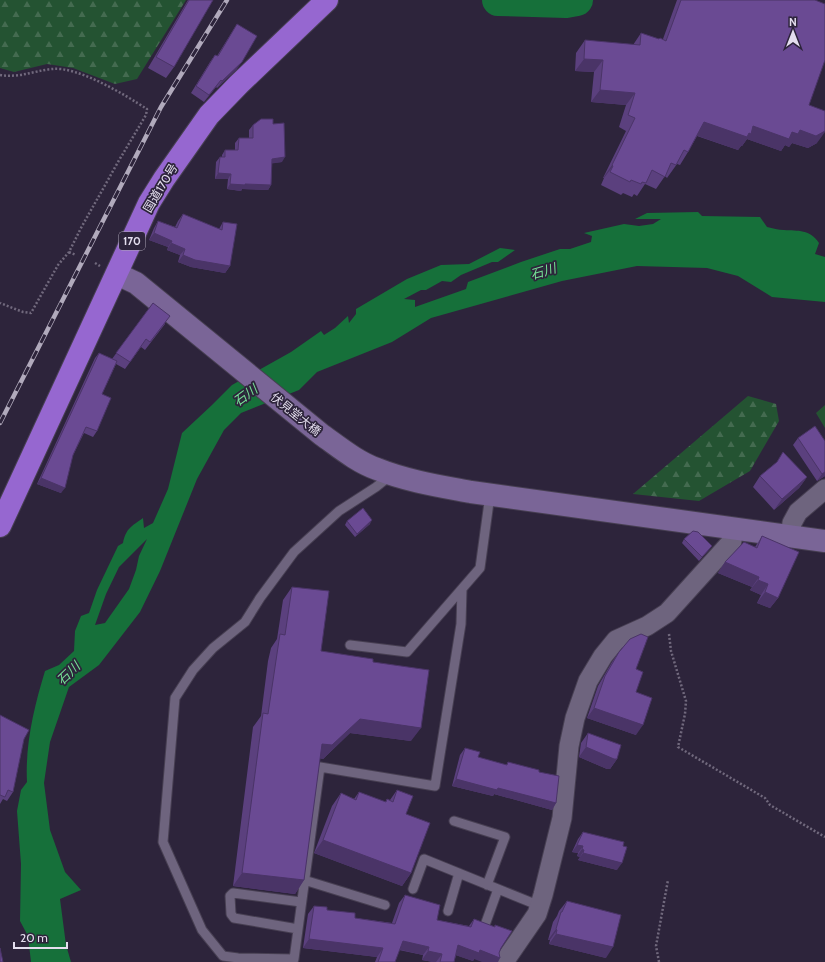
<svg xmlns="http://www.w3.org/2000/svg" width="825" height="962" font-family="Cabin,'Noto Sans JP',sans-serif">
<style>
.forest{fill:url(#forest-firs)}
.water{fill:#16703a;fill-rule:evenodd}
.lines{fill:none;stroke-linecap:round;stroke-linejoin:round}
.river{stroke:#16703a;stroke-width:32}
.lane-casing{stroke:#473f52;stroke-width:11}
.street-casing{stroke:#473f52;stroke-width:21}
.secondary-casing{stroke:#473f52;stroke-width:24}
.highway-casing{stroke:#473f52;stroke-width:24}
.path{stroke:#71697d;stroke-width:2.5;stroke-dasharray:2 2;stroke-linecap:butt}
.lane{stroke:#6e647e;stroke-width:9}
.street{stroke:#6e647e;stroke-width:19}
.secondary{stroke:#7a6597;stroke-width:22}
.highway{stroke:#9667d0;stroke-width:22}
.rail-casing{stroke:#b1aabc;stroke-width:4.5}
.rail{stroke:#2d243b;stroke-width:3;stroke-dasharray:9;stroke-linecap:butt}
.wall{fill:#5b407e}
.shaded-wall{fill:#4a3467}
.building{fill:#6a4a93;stroke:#4a3467}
.labels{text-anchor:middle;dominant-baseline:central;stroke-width:3.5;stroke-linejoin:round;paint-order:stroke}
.shield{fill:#2d243b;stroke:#ada6b8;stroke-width:1}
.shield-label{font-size:11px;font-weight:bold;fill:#e4deee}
.street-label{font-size:12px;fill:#e4deee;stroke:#2d243b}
.water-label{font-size:13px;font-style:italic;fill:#76e296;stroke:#2d243b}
</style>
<defs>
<pattern id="forest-firs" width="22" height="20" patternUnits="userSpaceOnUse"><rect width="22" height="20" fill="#245332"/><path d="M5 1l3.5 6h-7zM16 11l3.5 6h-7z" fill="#446b50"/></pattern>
</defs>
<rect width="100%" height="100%" fill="#2d243b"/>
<path class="forest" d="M0 0H186L137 79 115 84 73 68 47 64 14 72 0 68Z
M748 396 776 404 779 421 750 471 699 501 633 494Z
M825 405V428L816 413Z"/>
<path class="water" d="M698 212 702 216 760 217 767 227C773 228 778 230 784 230 798 231 810 229 819 243L815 254 825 257V302L772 297 738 276 707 268 637 266 562 281 431 318 392 342 317 372 299 390 241 413 224 430 197 479 160 571 140 612 99 665 69 687 50 742 44 783 50 830 65 872 81 890 60 899 66 945 71 962H31L28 936 20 921 21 864 17 811 21 790 27 782C25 745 34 707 45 671L59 665 74 651 75 631 81 616 89 613 97 590 118 546 123 543C126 528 132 526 143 518L144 528 153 523 168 489 182 433 212 405 232 385 291 352 321 331 324 335 335 328 348 316 349 323 356 314V309L407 279 441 265 469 264 500 248 515 250 498 262H492L461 275 451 282 442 281 426 290H421L404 299 415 300V307L466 289 468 282 521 262 560 249H570L591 242 592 236 584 233 624 224 639 226 653 224 661 219H635L647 213ZM147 539 139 556 136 570 129 589 105 623 95 625 106 594 119 567Z"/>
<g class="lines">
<path class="river" d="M498 0 566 2 577 0"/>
<g class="lane-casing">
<path id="lane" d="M391 475 376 487 339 511 294 552 260 598 245 622 213 648 193 670 175 698 163 842 202 930 223 956 238 958 294 959 320 767 435 786 461 624 462 589
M350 645 407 652 480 568 490 495
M454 821 505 837 487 885
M304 880 385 905
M413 889 424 859 540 906
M448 911 459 873
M485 925 498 889
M298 929 234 918 231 914 230 896 233 893 301 902"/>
</g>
<g class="street-casing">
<path id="street" d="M790 536 792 523 798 512 825 489
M504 962 537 914 543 895 562 818 569 746 575 718 588 681 603 656 616 640 647 626 667 613 732 541 733 528"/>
</g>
<g class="secondary-casing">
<path id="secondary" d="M117 274 136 283 322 435C339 447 357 462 377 469 407 481 439 486 471 492L825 541"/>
</g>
<g class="highway-casing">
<path id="highway" d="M0 526 149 203 164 179 209 115 239 84 327 0"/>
</g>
<path class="path" d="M0 75C20 78 33 71 52 69 78 66 125 95 147 109L146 115 118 162 81 228 69 252 58 265 31 313 23 312 0 303
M69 252 76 255
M95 263 100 266
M669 634 671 651 686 701 685 714 678 747 765 798 770 805 825 837
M659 962 656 946 668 880"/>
<use href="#lane" class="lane"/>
<use href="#street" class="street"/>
<use href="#secondary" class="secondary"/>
<use href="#highway" class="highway"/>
<g class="rail-casing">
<path id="rail" d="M0 423 161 107 227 0"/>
</g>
<use href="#rail" class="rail"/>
</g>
<path class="wall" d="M188 0H213L174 67 166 78 148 68Z
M677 0H815L809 105 817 143 808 148 792 143 789 147 785 145 781 151 747 139 742 146H741L738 150 697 136 688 152 680 165 677 164 667 178 665 176 656 189 645 184 637 196 634 194 632 197 623 193 621 195 601 185 604 178H603L626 131 619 127 626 105 591 102 594 72 575 71 576 53 585 40 633 45 641 33 659 39H663Z
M237 24V69L217 88 216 87 204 102 191 93 210 62 215 55 217 56Z
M273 124 282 162 272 163 271 185 268 190 242 189 241 191 227 189 228 179H215L216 162 220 157H222V155L225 150H235V143L239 138H249V130L253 125Z
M183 214 219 229 223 222 230 266 225 273 191 267 178 262 180 255 167 250 168 247 149 240 154 228 158 221 175 227 178 221Z
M153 303 165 324 145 350 141 347 125 369 116 364 102 394 97 431 93 437 84 433 73 455 61 493 37 484 95 358 99 353 112 359Z
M798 438 825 441V476L817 481 793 445Z
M777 462 807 477 799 488 774 510 753 487 760 476Z
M347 521 370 524 355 537 345 525Z
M762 536 778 598 770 608 757 603 761 595 750 590 752 587 718 573 725 562 755 547Z
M684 539 712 546 699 561 682 543Z
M292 587 321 651 373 662 411 741 350 733 323 759 320 758 304 880 295 894 233 886 253 727 261 716 268 661 271 648 277 639 283 600Z
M619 652 636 669V735L587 718 598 686 612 662Z
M0 715 24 739 13 792 7 801 3 799 0 804Z
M588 733 617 759 610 769H607L579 757 581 743Z
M465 748 478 757 506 765 508 762 539 772 556 803 552 810 494 794 493 796 452 786 460 755Z
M397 790 406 814 411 873 402 886 314 853 332 806 341 793 354 799 359 792 385 802 387 799 390 800Z
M583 832 617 870 578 860 580 857 577 856 578 853 572 852 578 839Z
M405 895 437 920 469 926 474 919 494 927 495 925 512 931 474 959 473 961 456 955 454 962H433L422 960 423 955 399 950 395 962H375L377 957 303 948 308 914 314 906 355 918 392 923 399 903Z
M567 901 606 958 549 944 550 940H548L553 922 557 916 559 911Z"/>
<path class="shaded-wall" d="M584 59 603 60 594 72 575 71Z
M242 62 237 69 217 88 222 81Z
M221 80 216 87 204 102 209 95Z
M600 90 635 93 626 105 591 102Z
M704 122 753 126 792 132 800 130 825 131V132L817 143 808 148 792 143 789 147 785 145 781 151 747 139 742 146H741L738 150 695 135Z
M285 157 282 162 269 164 272 159Z
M612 165 613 166 604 178H603Z
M218 173 231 174 228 179H215Z
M230 184H245L271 185 268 190 242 189 241 191 227 189Z
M154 233 172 241 168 247 149 240Z
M171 243 185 249 180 255 167 250Z
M183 255 230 266 225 273 191 267 178 262Z
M825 472V476L817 481 822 474Z
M807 477 799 488 774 510 782 499Z
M41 478 65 488 61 493 37 484Z
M372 520 370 524 355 537 357 534Z
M725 562 759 577 752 587 718 573Z
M758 580 768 584 761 595 750 590Z
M765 592 778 598 770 608 757 603Z
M594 708 643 725 636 735 587 718Z
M360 719 421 728 411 741 350 733 323 759 313 757 322 744Z
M586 747 617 759 610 769H607L579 757Z
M456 779 498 788 556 803 552 810 494 794 493 796 452 786Z
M323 840 411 873 402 886 314 853Z
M577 845 583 846 578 853 572 852Z
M582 849 584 850 580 857 577 856Z
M583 853 622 863 617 870 578 860Z
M242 873 304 880 295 894 233 886Z
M556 929 557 930 550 940H548Z
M556 934 613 947 606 958 549 944Z
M309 939 383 948 377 957 303 948Z
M403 941 429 947 423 955 397 949Z
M458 945 480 950 500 958 498 962H482L474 959 473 961 452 954Z
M428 951 442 954 436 962H433L422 960Z"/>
<path class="building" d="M189 0H213L174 67 156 57Z
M681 0H815L825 4V60L809 105 825 111V131L816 136 800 130 798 134 792 132 789 139 753 126 751 134 749 133 747 137 704 122 688 152 684 150 676 165 671 163 665 177 652 170 646 183 642 182 641 184 631 180 630 182 610 172 613 166 612 165 635 118 628 115 635 93 600 90 603 60 584 59 585 40 640 45 641 33 659 39 660 38 666 41Z
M237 24 257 36 242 62 222 81 221 80 209 95 196 86 215 55 218 56Z
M261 119H273V124L284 123 285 157 272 159 271 185 245 184V185L230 184 231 174 218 173 220 157H225V150H238L239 138H253V125Z
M183 214 222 230 223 222 237 224 230 266 195 260 183 255 185 249 171 243 172 241 154 233 158 221 177 228Z
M153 303 170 316 150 342 146 339 130 362 116 353Z
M99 353 117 361 102 394 111 398 97 431 86 427 73 455 65 488 41 478Z
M815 426 825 441V472L822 474 798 438Z
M783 452 807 477 782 499 760 476 777 462Z
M363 508 372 520 357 534 347 521Z
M693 531 698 532 712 546 702 557 684 539Z
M762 536 799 552 778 598 765 592 768 584 758 580 759 577 725 562 744 542 757 548Z
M292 587 329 591 321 651 373 659V662L429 670 421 728 360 719 332 745 322 744 304 880 242 873 263 713 268 714 278 647 280 634 285 635Z
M641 634 648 637 636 669 643 672 636 692 652 698 643 725 594 708 605 676 619 652 630 639Z
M0 715 29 730 24 739 13 792 8 790 5 797 0 795Z
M588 733 621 745 617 759H614L586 747Z
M465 748 480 752 478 757 507 765 508 762 539 770V772L559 776 556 803 498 788 497 790 456 779Z
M397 790 413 796 406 814 430 823 411 873 323 840 341 793 356 800 359 792 386 802 387 799 393 802Z
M583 832 624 842 623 846 627 847 622 863 583 853 584 850 582 849 583 846 577 845Z
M405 895 440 905 437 920 471 927 474 919 495 927V925L512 931 501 948 499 953 500 958 480 950 479 953 458 945 454 962H440L442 954 428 951 429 947 403 941 395 962H378L383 948 309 939 314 906 327 907V910L355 913V918L395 924Z
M567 901 621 915 613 947 556 934 557 930 556 929 561 912H562Z
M0 948 3 962H0Z"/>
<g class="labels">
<rect class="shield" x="119" y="232" width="26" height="18" rx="3"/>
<g class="shield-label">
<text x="132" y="241">170</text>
</g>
<g class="street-label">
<text transform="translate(160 188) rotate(-59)">国道170号</text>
<text transform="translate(296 414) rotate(39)">伏見堂大橋</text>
</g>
<g class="water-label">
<text transform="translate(543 271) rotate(-17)">石川</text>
<text transform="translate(245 395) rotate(-36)">石川</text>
<text transform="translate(68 673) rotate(-44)">石川</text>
</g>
</g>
<g transform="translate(793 32)" stroke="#2d243b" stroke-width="3" paint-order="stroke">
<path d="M0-3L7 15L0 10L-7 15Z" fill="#e4deee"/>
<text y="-6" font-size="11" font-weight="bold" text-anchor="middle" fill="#e4deee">N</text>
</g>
<path d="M14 942v6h53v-6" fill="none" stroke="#e4deee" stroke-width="2"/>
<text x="20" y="942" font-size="12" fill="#e4deee" stroke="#2d243b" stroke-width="3" paint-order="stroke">20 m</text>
</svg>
